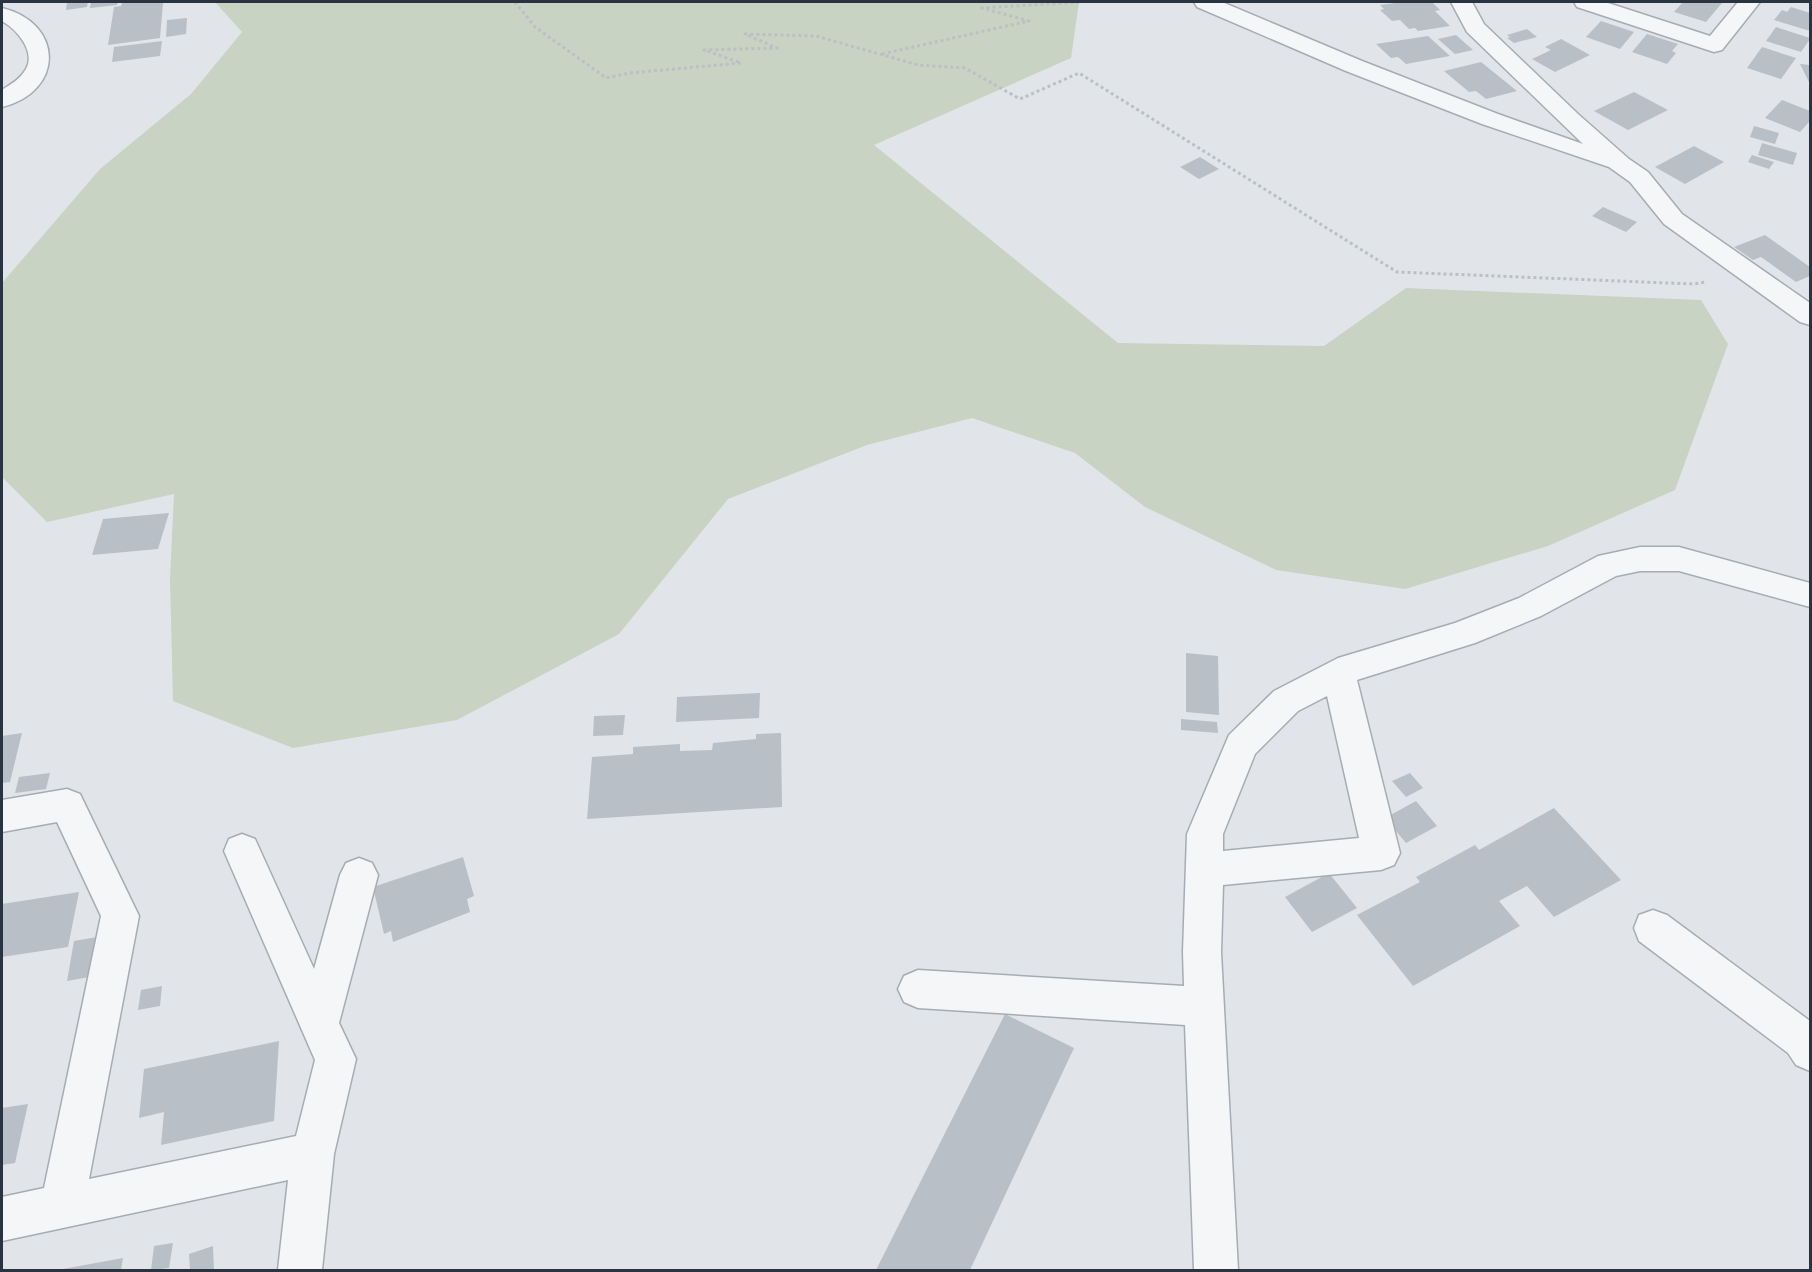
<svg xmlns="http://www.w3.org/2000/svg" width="1812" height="1272" font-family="'Roboto Condensed',sans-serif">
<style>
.green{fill:#c8d3c3}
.building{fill:#b9bfc6}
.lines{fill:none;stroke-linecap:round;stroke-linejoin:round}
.minor-casing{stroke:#a6acb3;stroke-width:3}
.path{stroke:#bbc0c4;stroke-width:3;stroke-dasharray:3 3;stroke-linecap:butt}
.minor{fill:#f4f6f8;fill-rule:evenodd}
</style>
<rect width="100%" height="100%" fill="#e1e5e9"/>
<path class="green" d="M215 2H1079L1071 58 874 145 1118 343 1324 346 1406 288 1701 300 1728 344 1675 490 1548 546 1405 589 1276 570 1145 507 1075 453 972 418 867 445 728 499 619 634 457 720 293 748 173 701 170 579 174 494 47 522 2 477V283L100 169 191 94 242 32Z"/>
<path class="building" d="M67 2H88L87 7 66 10Z
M91 2H118L117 5 90 8Z
M133 2 163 3 160 38 108 45 114 7 121 6 122 3Z
M1403 2H1432L1440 10 1435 11 1450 26 1418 31 1415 28 1409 29 1400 20 1392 21 1380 10 1384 9 1380 5Z
M1683 2H1718L1722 3 1706 22 1674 12Z
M1791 7 1810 13V31L1774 20 1782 10 1787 12Z
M187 18 186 34 166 37 167 20Z
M1601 21 1634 32 1620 49 1586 37Z
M1776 27 1810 38V39L1801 52 1766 41Z
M1527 29 1537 37 1514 43 1507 38 1510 37 1507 35Z
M1647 34 1678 44 1672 51 1676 53 1667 64 1632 52Z
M1456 35 1473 50 1455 54 1438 39Z
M1428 36 1450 56 1406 64 1398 57 1391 58 1376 44Z
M1561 39 1590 55 1555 72 1532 59 1551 50 1545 47Z
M162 41 160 56 112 62 114 47Z
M1762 47 1796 58 1781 79 1747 68Z
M1481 62 1517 91 1486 99 1476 91 1469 92 1444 71Z
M1800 64 1810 65V84Z
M1634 92 1668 110 1628 130 1594 111Z
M1782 100 1810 111V121L1800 132 1765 118Z
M1754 126 1779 133 1775 144 1750 137Z
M1762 143 1797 153 1793 165 1758 155Z
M1694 146 1724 162 1685 184 1655 167Z
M1752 155 1774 162 1769 169 1748 162Z
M1200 157 1219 169 1199 179 1180 167Z
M1603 207 1637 222 1626 232 1592 216Z
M1765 235 1810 267V276L1796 282 1761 257 1753 260 1734 247Z
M169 513 158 549 92 555 103 519Z
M1186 653 1218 656 1219 715 1186 712Z
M760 693 759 718 676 722 677 697Z
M625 715 623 735 593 736 594 716Z
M1181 719 1217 722 1218 733 1181 730Z
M22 733 10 782 2 783V736Z
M781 733 782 807 587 819 592 757 633 754V747L680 744V751L712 750 713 743 756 739V734Z
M50 773 46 789 15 793 19 777Z
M1410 773 1423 788 1406 797 1392 781Z
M1416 801 1437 826 1406 843 1385 818Z
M1554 808 1621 880 1554 917 1527 886 1499 901 1520 926 1413 986 1357 915 1420 882 1416 877 1475 845 1479 850Z
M463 857 474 896 467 899 470 912 393 942 391 931 384 934 373 887Z
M1329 873 1357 908 1312 932 1285 897Z
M79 892 68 947 2 957V904Z
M97 937 89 977 67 981 74 941Z
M162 986 160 1006 138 1010 141 990Z
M1005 1014 1074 1048 970 1270H876Z
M279 1041 274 1121 161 1145 164 1112 139 1118 144 1069Z
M28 1104 15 1163 2 1165V1108Z
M173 1243 169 1268 151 1270 154 1246Z
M213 1246 214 1270H190L189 1254Z
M123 1258 121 1270H63V1269Z"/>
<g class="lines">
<g class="minor-casing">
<path id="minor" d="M1194 2H1222L1362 61 1498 114 1583 144 1467 32 1451 2H1472L1484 24 1578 114 1629 159 1648 172 1682 214 1810 303V325L1800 322 1664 224 1630 182 1609 167 1482 124 1346 71 1197 7Z
M1574 2H1605L1710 36 1738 2H1760L1722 50 1714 52 1577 7Z
M2 8C64 23 65 91 2 107V90C9 85 19 80 24 72 38 54 18 30 2 21Z
M1640 547H1679L1810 583V607L1679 571H1640L1616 576 1541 616 1475 643 1360 679 1357 680 1400 853 1394 865 1381 870 1223 885 1221 952 1238 1270H1194L1185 1025 918 1008 904 1002 898 989 904 976 918 970 1184 986 1183 952 1187 834 1229 735 1274 691 1338 658 1455 623 1519 598 1598 556ZM1327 696 1359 838 1223 851V834L1255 754 1298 711Z
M67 789 80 794 139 916 89 1179 296 1136 315 1060 224 851 229 839 242 834 255 839 314 969 340 875 346 863 359 858 372 863 378 875 339 1023 356 1059 334 1154 322 1270H278L288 1180 2 1241V1197L44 1188 101 916 57 822 2 832V800Z
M1653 910 1667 915 1810 1021V1071L1796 1065 1788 1053 1639 941 1634 928 1639 915Z"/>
</g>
<path class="path" d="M515 2 535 27 606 78 630 73 741 63 704 50 777 48 745 34 816 36 918 65 965 68 1020 99 1079 73 1397 272 1693 284 1706 282
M882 54 1029 21 982 8 1080 2"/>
<use href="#minor" class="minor"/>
</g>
<rect width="1812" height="1272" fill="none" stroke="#2a3440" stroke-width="6"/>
</svg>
